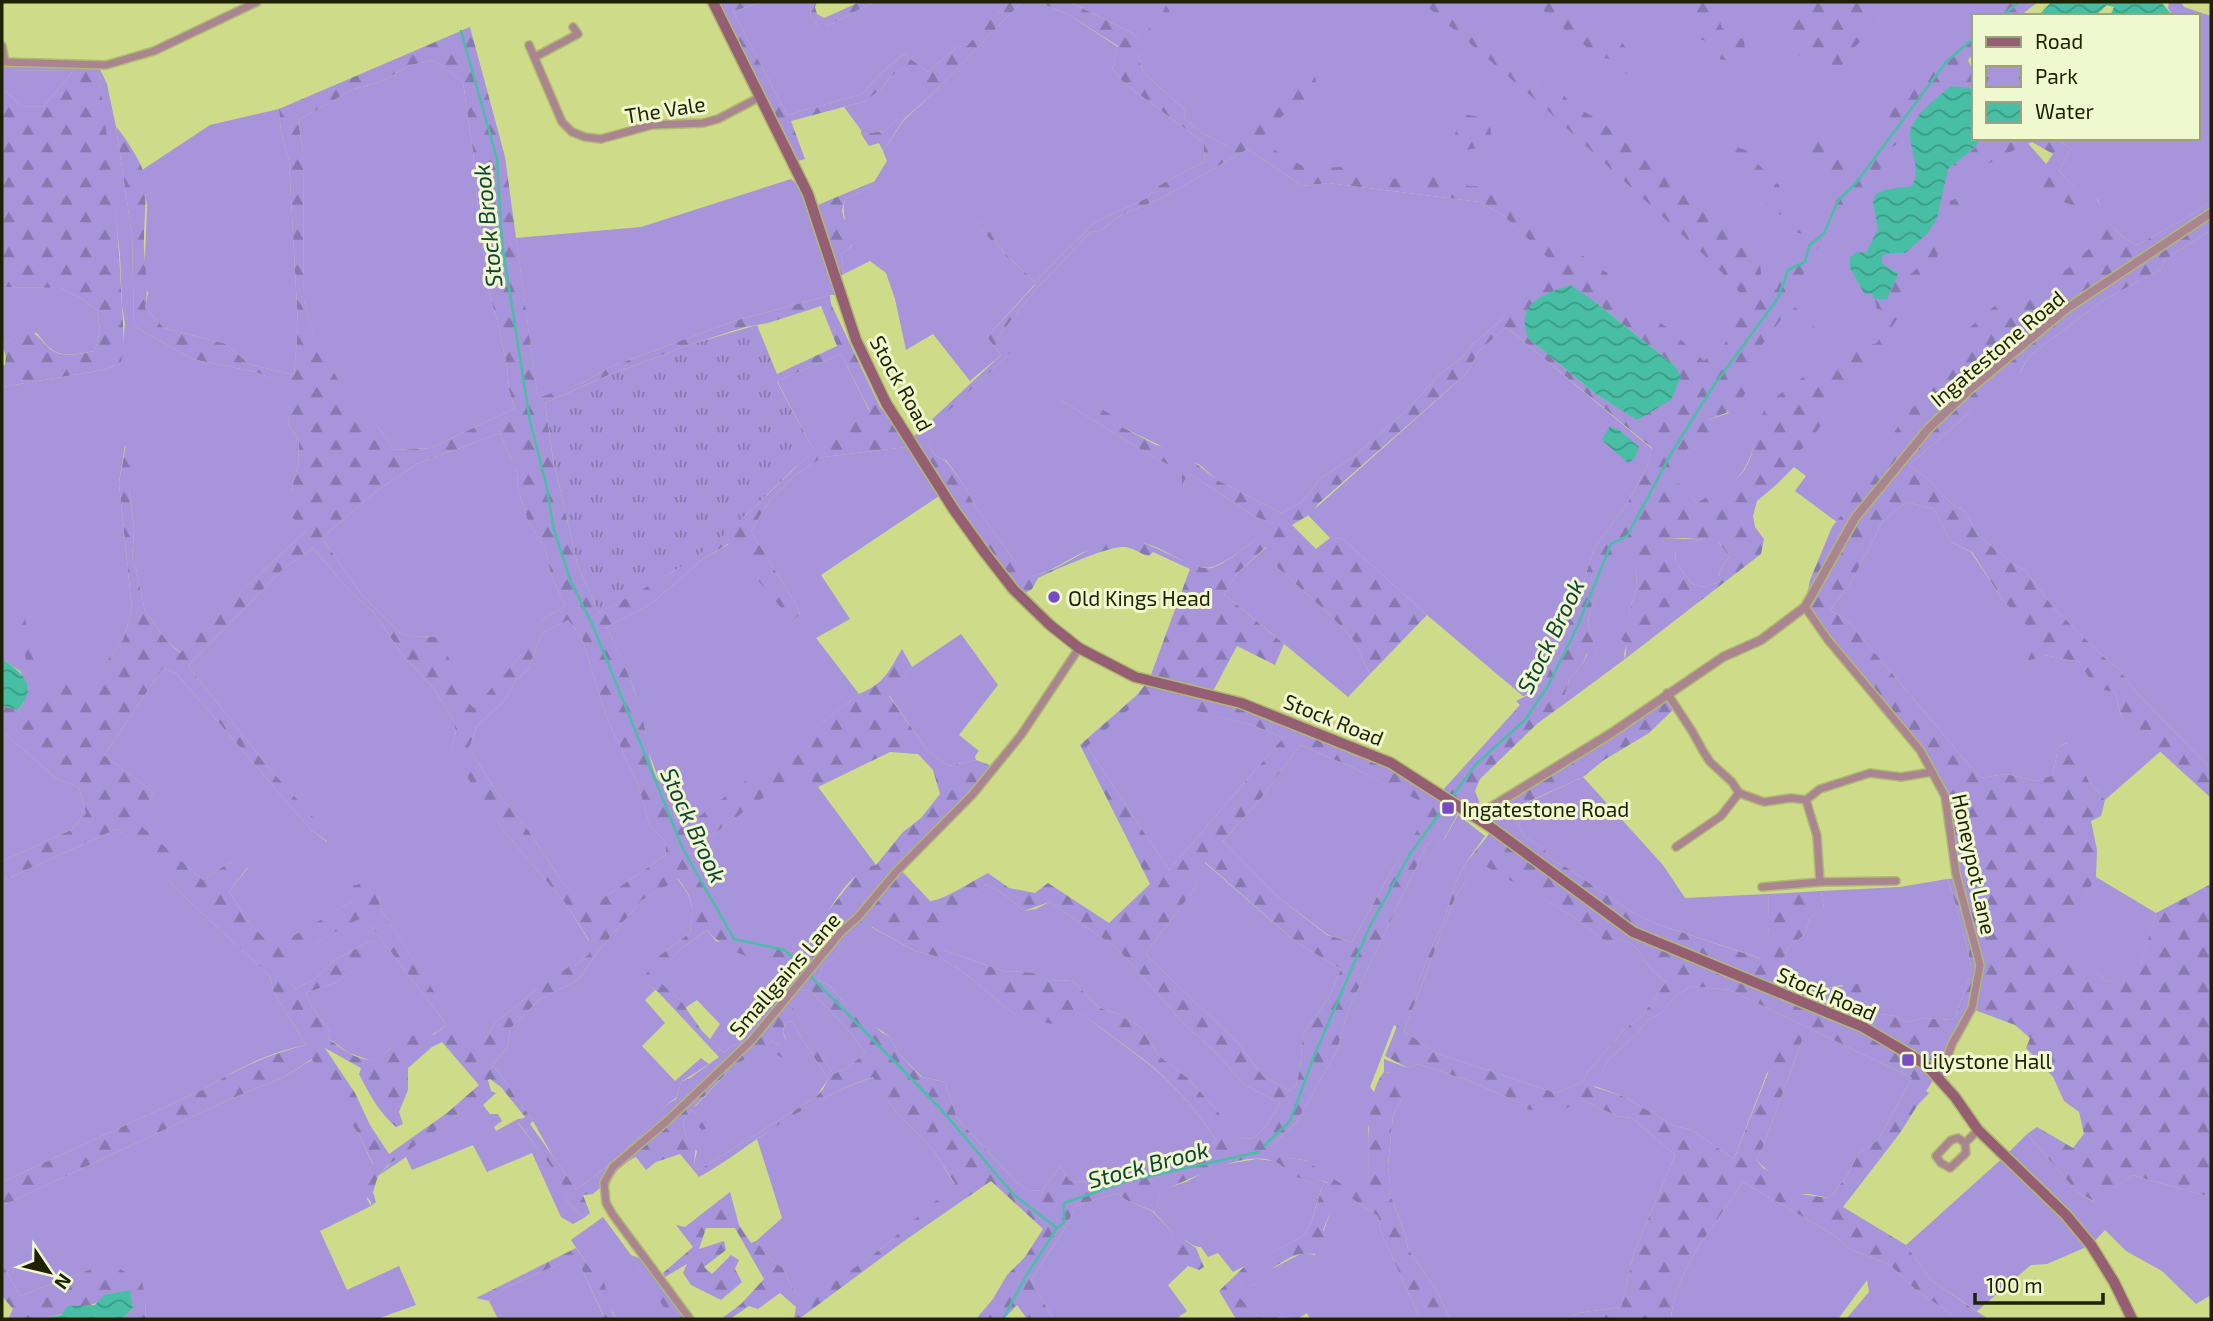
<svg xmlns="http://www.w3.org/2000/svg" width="2213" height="1321" font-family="'Exo 2',sans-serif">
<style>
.grass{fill:#a794db}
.forest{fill:url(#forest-firs);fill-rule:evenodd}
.park{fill:url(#park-tufts)}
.water{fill:url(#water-waves)}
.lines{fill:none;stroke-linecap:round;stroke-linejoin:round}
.stream{stroke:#48bfa5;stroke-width:2.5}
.minor-casing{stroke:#aeba71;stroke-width:10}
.tertiary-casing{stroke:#aeba71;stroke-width:11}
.secondary-casing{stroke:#aeba71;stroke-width:13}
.minor{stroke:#ab8491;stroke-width:7}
.tertiary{stroke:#ab8491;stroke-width:8}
.secondary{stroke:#955e72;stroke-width:10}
.poi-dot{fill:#764bc3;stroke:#f0f8cf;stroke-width:2.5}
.labels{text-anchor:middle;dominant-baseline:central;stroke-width:6;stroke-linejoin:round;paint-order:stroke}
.street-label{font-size:21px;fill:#1e2201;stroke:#f0f8cf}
.poi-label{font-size:21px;fill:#1e2201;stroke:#f0f8cf;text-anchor:start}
.water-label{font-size:23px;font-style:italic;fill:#0f4338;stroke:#f0f8cf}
</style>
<defs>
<pattern id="forest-firs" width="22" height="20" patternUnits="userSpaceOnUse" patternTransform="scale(1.75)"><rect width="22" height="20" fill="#a794db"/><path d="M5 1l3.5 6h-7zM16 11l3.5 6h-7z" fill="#8778af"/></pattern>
<pattern id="park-tufts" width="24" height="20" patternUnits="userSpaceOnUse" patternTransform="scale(1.75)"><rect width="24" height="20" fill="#a794db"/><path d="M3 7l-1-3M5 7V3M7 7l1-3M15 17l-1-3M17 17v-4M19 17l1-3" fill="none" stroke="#8778af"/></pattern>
<pattern id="water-waves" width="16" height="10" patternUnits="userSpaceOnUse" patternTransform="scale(1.75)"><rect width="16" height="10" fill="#48bfa5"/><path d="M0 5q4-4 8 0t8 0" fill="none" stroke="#3b9b84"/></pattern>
</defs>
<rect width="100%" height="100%" fill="#cedb89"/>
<path class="grass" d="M765 2H811L810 15 818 26H827L874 2H1007L966 48 958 46 928 72 904 54 882 72 862 94 787 115 733 11Z
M1022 2H1039L1071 16 1118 47 1112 69 1124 83 1203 142 1205 161 1158 186 1147 198 1095 222 1035 282C1022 269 1005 256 995 240 990 233 989 228 981 222V230L1035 284 987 337 1001 355 970 381 933 334 906 350 895 299 886 273 870 261 844 274 841 255 852 246 854 240C847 225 841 216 845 199L871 187 887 161 883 151 904 120 932 94Z
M1070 2H2015L1997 16H1973V35L1950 55 1973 82V138H2023L2122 249 1997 366 2021 363 2019 374 2029 356 2102 301 2161 269 2164 260 2211 230V769L2134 690 2119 669 2108 661 2053 607 2025 570 2016 566 1980 537 1963 509 1956 508 1928 479 1909 465 1968 414 1981 396 1969 389 1845 528 1795 491 1806 476 1794 467 1776 485 1764 440 1757 433C1752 454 1747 473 1727 487 1718 494 1706 497 1697 503L1675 481 1687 449 1708 420 1729 413 1492 196 1302 172 1266 149 1229 147 1202 133 1184 118 1185 110 1143 72 1138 57 1151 50 1132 33Z
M2169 2H2181L2184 7 2211 16V201L2185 219 2137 245C2118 237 2105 219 2098 200L2074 187 2059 171 2071 149 2055 138H2197V16H2173L2168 8Z
M434 60 463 82 473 152 476 191 488 290 498 324 507 366 509 390 515 408 431 448 394 450 379 428 354 407 315 342 304 301 303 152 298 120 354 89 380 82 411 65Z
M98 65 107 84 116 127 132 235 134 326 192 359 256 372 292 387 288 424 299 441 298 465 291 492 306 531 252 581 181 653 167 641 145 611 136 569 132 562 134 529 129 489 130 455 125 445 119 483 132 610 123 640 80 697 58 677 26 724 18 710 23 704 28 688 20 671 2 659V387L103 370 121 364 125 324 122 306 120 255Z
M904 67 929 91 885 131 861 134V130L844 107 866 101 882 88 889 78Z
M74 70 43 107 22 106 2 89V71Z
M279 109 281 132 289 160 298 326 294 375 249 364 226 344 164 328 145 308 148 293 144 281 147 206 142 170 210 125Z
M1248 149 1302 186 1328 183 1480 202 1504 216 1549 258 1499 322 1475 342 1463 356 1438 376 1408 409 1356 455 1320 479 1302 502 1281 513 1217 480 1200 465 1122 427 1082 398 1072 396 1059 399 1148 454 1183 472V483L1190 474 1254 516 1274 524C1257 537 1232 561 1212 567 1191 573 1162 544 1141 543 1128 543 1099 547 1087 551 1065 559 1046 578 1022 576L1014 560 975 506 964 485 946 460C931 457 928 444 926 431L1009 354 997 338 1038 287 1091 232 1100 231 1121 215 1162 198Z
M791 179 808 194 841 295H830L734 321 610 367 582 383 538 399 516 238 641 227Z
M2 287 61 288 79 297 97 310 100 330 95 351C65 356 56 360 37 333L14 336 2 345Z
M1506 327 1652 449 1648 464 1627 504 1594 548 1580 594 1558 644 1557 655 1547 676 1530 694 1523 696 1427 615 1343 539 1330 538 1308 515 1467 373 1478 352Z
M841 354 870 412 814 451 777 381Z
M500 433 517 472 518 489 528 521 545 547 551 575 565 606 542 620 521 655 474 709 455 692 438 637 409 636 400 633 361 594 322 538 375 492 417 464Z
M915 446 949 493 939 496 821 575 850 619 816 638 859 694 683 830 676 819 667 790 661 786 648 750 644 724 634 689 607 627 651 604 703 559 729 544 794 621 800 614 795 603 751 531 769 501 795 475 823 457Z
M1906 502 1934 509 1951 542 1971 552 2002 599 2039 638 2044 655 2079 662 2096 688 2115 692 2121 716 2161 751 2105 800 2089 782 2068 742 2058 747 2053 775 2036 781 2005 774 1980 778 1848 621 1830 610 1851 583 1882 522Z
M1656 538 1717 540 1729 557 1719 572 1721 581 1705 587 1692 584 1676 562 1675 552Z
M1267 547 1278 568 1330 615 1354 641 1370 674 1348 697 1224 594 1237 573Z
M313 548 348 589 374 613 404 657 432 686 453 719 456 732 451 749 504 831 566 904 589 941V954L575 966 536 990 496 1022 487 1036 469 1047 382 911 379 896 354 886V900L273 949 246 919 229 891 248 868 230 862 203 880 139 825 153 792 104 755 163 668 177 674 311 830 327 842 328 835 267 766 188 666 282 570Z
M1618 555 1636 569 1637 587 1629 611 1634 622 1624 654 1625 659 1571 699H1564L1569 680 1583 663 1588 653 1602 668 1588 624 1590 609Z
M568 620 582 638 607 719 638 784 650 827 665 841 666 855 606 896 592 910 563 883 528 830 498 794 469 748 477 726 504 701 516 680 528 670 542 633Z
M961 634 998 685 959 735 979 751 975 756 976 760 948 766 928 751 889 695 912 667Z
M1138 695 1255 726 1283 738 1169 870 1085 743Z
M2 731 57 779 79 787 86 813 71 830 2 861Z
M1300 745 1352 767 1433 807 1392 870 1352 942 1328 935 1278 897 1223 841 1262 797Z
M800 770 818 787 876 865C840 874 824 928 800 953L734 939 687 856 720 829Z
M1583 777 1663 865 1685 898 1768 894C1769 917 1772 938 1760 958L1657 924 1630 911 1566 867 1552 860 1543 848 1524 836 1516 821 1514 809Z
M1458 815 1485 836 1465 864 1456 882 1442 926 1434 941 1401 1029 1394 1025 1370 1087 1375 1093 1368 1129 1369 1185 1347 1188 1315 1179 1309 1161 1290 1158 1270 1147 1296 1123 1337 1050 1349 1008 1427 844 1444 840Z
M117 829 157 861 172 885 270 976 273 991 306 1045C269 1052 234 1070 202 1090L2 1182V881Z
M1204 862 1296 942 1341 969 1328 999 1303 1034 1300 1069 1296 1085 1289 1091 1263 1076 1237 1042 1145 954 1196 887Z
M1482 863 1566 912 1608 943C1637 934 1637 953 1652 970 1656 974 1661 978 1666 982L1642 1016 1624 1030 1590 1069 1582 1082 1556 1093 1436 1053 1404 1031 1455 898 1463 885Z
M2096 877 2156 913 2141 964 2108 982 2057 942Z
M677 879C694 899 694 908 690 933L659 956 648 984 655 990 645 1000 665 1023 642 1046 675 1081 701 1058 709 1064 681 1082 676 1098C661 1107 661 1113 650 1125 639 1138 589 1184 576 1189L552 1155 533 1121 498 1072 492 1066 508 1046 510 1029 539 1000 578 980 599 950 642 900Z
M1947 879C1952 888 1972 960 1971 968 1968 984 1961 1000 1956 1015L1952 1020 1924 1018 1906 1022 1896 1016 1879 1014 1865 1001 1842 985 1821 989 1787 970 1783 960 1788 948 1804 935 1810 918 1824 908 1821 891 1900 887Z
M986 884 1005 895 1024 911 1036 909 1049 902 1117 948 1184 1024 1215 1052 1245 1085 1280 1103 1268 1124 1254 1138 1245 1139 1231 1134 1219 1113 1189 1079 1159 1056 1142 1028 1118 1014 1098 1007 1072 980 1049 981 1038 973 1003 971 944 950V923Z
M359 918 371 926 447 1025 432 1035 391 1048 377 1060 372 1061 349 1053 328 1038 330 1032 312 1007 306 993 335 983 379 951 374 939 336 959 315 979 295 989 278 966C306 952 331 933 359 918Z
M871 927 915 951 939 957 962 971 1015 1015 1080 1012C1100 1029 1122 1043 1142 1059 1171 1080 1197 1110 1216 1140L1205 1150 1180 1151 1155 1165 1089 1182 1070 1181 1060 1166 1042 1191 1028 1190 1017 1183 957 1118 945 1082 922 1077 899 1054 890 1037 847 1006 830 986 818 980 822 967Z
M707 930 716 941 778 964 797 967 779 996 758 1015 741 1042 731 1046 724 1053 710 1039 720 1024 697 1000 685 1008 680 1000 653 977 681 949Z
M1691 986 1730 990 1912 1078 1878 1140 1858 1154 1847 1176 1829 1198 1809 1194H1800C1786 1182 1768 1174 1756 1159L1762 1149 1803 1038 1767 1073 1734 1159 1692 1130 1674 1126 1625 1097 1594 1086 1608 1060 1637 1034 1648 1020 1660 1014 1676 996Z
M795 989 811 991 852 1034 865 1053 846 1069 833 1074 787 999Z
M791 1021 828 1079 816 1097 699 1170 694 1164 697 1151 687 1142 683 1122 691 1109 696 1114 703 1112 695 1107 733 1066 745 1059 756 1060 771 1041 779 1045 786 1039 783 1032 785 1023Z
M313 1059 360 1137 373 1165 362 1174 367 1199 371 1206 320 1231 347 1290 399 1266 416 1305 377 1319H145L146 1301 91 1269 20 1296 2 1263V1206L228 1100 284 1077Z
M1384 1059 1408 1068 1418 1064 1470 1081 1520 1103 1527 1109 1582 1100 1617 1116 1632 1118 1675 1155 1634 1253 1621 1307 1578 1313 1567 1319H1450L1437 1291 1408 1249 1406 1236 1391 1197 1388 1165 1393 1115 1401 1100 1392 1073 1384 1072Z
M874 1077 892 1107 934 1151 955 1185 882 1248 808 1302 794 1291 783 1268 771 1260 756 1241 782 1218 757 1139C794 1113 832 1091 874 1077Z
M491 1091 496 1093 483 1105 490 1114H498L502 1121 494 1127 496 1131 518 1119 526 1118 518 1123 560 1177 567 1201 584 1218 573 1224 561 1217 532 1153 487 1172 473 1145 412 1170 406 1157 378 1176 396 1158 456 1116 484 1099Z
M2027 1134 2077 1192 2094 1202 2132 1175 2211 1197V1295L2196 1304 2162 1271 2126 1251 2105 1230 2091 1245 2047 1264 2031 1265 1977 1311 1931 1280 1906 1245 2005 1156Z
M1257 1159 1274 1161 1301 1179 1322 1186 1310 1226 1302 1237 1233 1272 1218 1253 1208 1257 1201 1247C1184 1247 1167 1217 1157 1205L1161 1190 1186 1182 1215 1166Z
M1743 1182 1834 1235 1850 1249 1890 1265 1917 1291 1959 1319H1846L1869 1292 1867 1280 1838 1319H1671C1676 1266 1716 1225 1743 1182Z
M1338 1191C1353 1197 1364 1208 1378 1216L1380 1230 1420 1319H1310L1307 1313 1299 1318 1279 1317 1277 1319H1261L1234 1293 1243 1284 1253 1286 1266 1272 1302 1253 1315 1255Z
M1118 1193 1126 1200 1152 1211 1173 1233 1172 1251 1188 1266 1168 1285 1187 1311 1176 1319H1053L1031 1280 1068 1223 1075 1206Z
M603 1217 631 1255 667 1311 664 1319H616L592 1271 571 1240Z
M561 1263H579L603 1315 597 1319H498L489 1301 505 1288Z"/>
<path class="forest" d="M723 2H765L733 11 787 115 862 94 882 72 904 54 928 72 958 46 966 47 1007 2H1022L932 94 904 119 883 151 879 143 869 146 861 134 885 131 928 91 904 67 889 78 882 88 866 101 791 121 805 159 790 163 716 7Z
M811 2H817L815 7 817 14 824 18 860 2H874L827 26H818L810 15Z
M1039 2H1070L1132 33 1140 40 1163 12 1167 2H1192L1152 50 1138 57 1143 72 1185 110 1184 118 1202 133 1229 147 1249 134 1284 97 1295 92 1321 64 1372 2H1381L1369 18 1360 22 1344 45 1315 75 1316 82 1302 106 1282 116 1271 131 1263 135 1276 151 1306 168 1343 167 1365 175 1399 179 1417 176 1464 179 1468 186 1498 187 1562 241 1607 273 1626 301 1668 328 1704 361 1724 345 1748 302 1716 266 1545 108 1422 2H1440L1526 76 1559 87 1569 103 1602 122 1648 163 1696 199 1738 246 1759 256 1762 281 1773 290 1777 289 1782 275 1790 264 1798 262C1803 256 1803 248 1808 241H1815L1824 233 1822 228 1834 211 1836 201 1846 188 1856 183C1860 167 1865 167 1871 154H1877L1882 160 1881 168 1861 190 1860 201 1849 208 1830 228 1832 237 1807 257 1804 273 1792 286V304L1840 354 1877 343 1881 334 1885 311 1877 309 1875 299H1888L1898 274 1904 281 1921 264 1923 252 1947 217 1950 201 1966 195V212L1952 227 1938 253 1935 266 1924 274 1907 306 1890 329 1885 354 1842 393 1817 431 1782 472 1776 485 1757 501 1753 516 1755 527 1764 539 1761 554 1625 659 1627 644 1621 639 1625 626 1633 622 1629 611 1637 587 1636 569 1618 556 1590 609 1588 624 1603 670 1587 653 1583 663 1569 680 1564 699H1571L1538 723 1480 779 1475 791 1479 801V806L1469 812 1461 808 1443 841 1427 844 1349 1008 1337 1050 1296 1123 1271 1146 1290 1158 1309 1161 1320 1173 1316 1179 1327 1183 1331 1177 1347 1188 1353 1179 1369 1185C1368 1157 1365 1093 1384 1072L1392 1073 1401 1083V1100L1393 1115 1388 1164 1391 1197 1406 1236 1408 1249 1437 1291 1450 1319H1420L1380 1230 1378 1216C1364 1208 1353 1197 1339 1192L1323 1230 1329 1245 1327 1251C1315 1256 1308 1252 1299 1254 1281 1260 1266 1273 1253 1286L1242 1285 1235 1293 1261 1319H1236L1219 1291 1246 1265 1302 1237 1310 1226 1322 1187C1314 1183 1305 1181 1297 1177 1289 1173 1282 1165 1275 1162 1245 1148 1189 1181 1161 1191L1157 1205 1187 1242 1196 1248 1204 1267 1199 1270 1188 1266 1171 1251 1173 1233 1153 1211 1126 1200 1118 1193 1075 1206 1068 1223 1031 1280 1053 1319H1027L1017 1305 1004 1319H976L993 1299 1007 1275 1025 1257 1043 1229 991 1181 904 1241 799 1319H794L796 1307 780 1293 758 1309 749 1306 730 1319H721L741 1304 764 1279 735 1228H706L699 1249 724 1241 726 1250 704 1267 712 1274 731 1255 739 1260 735 1269 742 1282 721 1300 691 1285 683 1273 687 1264 665 1277 663 1273 693 1247 676 1225 685 1227 730 1192 739 1225 751 1243 756 1241 771 1260 783 1268 794 1291 808 1301 882 1248 955 1184 934 1151 892 1107 873 1077C837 1089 804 1108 772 1129 747 1145 725 1163 699 1177L680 1154 656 1162 646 1170 636 1157C622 1163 605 1180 609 1197 610 1203 613 1209 615 1214L613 1215 604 1184 593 1194 583 1195 590 1213 584 1218 567 1201 559 1177 518 1122 525 1117 501 1087 490 1079 488 1080 491 1091 485 1099 456 1116 388 1165 378 1176 373 1192 376 1202 371 1206V1202L358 1186 362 1174 373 1164 360 1137 312 1059 284 1077 228 1100 2 1206V1182L202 1090C234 1070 269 1054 306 1045L273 991 270 976 172 885 156 861 117 829 2 881V861L71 830 86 813 79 787 57 779 2 731V706L18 710 26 723 41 700C27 670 18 641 23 608L41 699 58 676 80 696 123 640 132 610 119 483 126 444 136 467 135 486 129 489 134 529 132 562 136 569 145 611 167 641 180 653 252 581 306 531 290 515 291 492 298 465 299 441 288 424 291 387 256 372 192 359 134 326 132 235 116 127C122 132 140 161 142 168 149 194 143 222 144 249 145 269 149 289 145 308L164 328 226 344 249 364 294 375 298 326 289 160 281 132 279 109 470 27 505 157 538 398 582 383 610 367 734 321 830 295 831 304 880 407 912 442 911 439 1001 355 987 337 1035 285 981 230 980 225 982 222C989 228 990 233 995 240 1005 256 1022 269 1035 282L1095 222 1147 198 1158 186 1205 161 1203 142 1124 83 1112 69 1118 46 1071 16ZM434 60 463 82 473 152 476 191 488 290 498 324 507 366 509 390 515 408 431 448 394 450 379 428 354 406 315 341 304 301 303 152 298 120 354 89 380 82 411 65ZM1248 149 1302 186 1328 183 1480 202 1504 216 1548 258 1499 322 1475 342 1463 356 1438 376 1408 409 1356 455 1320 479 1302 502 1281 513 1217 480 1179 450 1156 445 1122 427V421L1082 398 1057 389 1059 399 1148 454 1182 472V484L1190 474 1254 516 1273 524C1257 537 1230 563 1211 568 1197 571 1161 549 1146 544 1137 541 1122 542 1113 543 1081 546 1055 578 1023 576L1014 560 975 506 964 485 945 460C931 457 928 444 927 431L1010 353 997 338 1038 287 1091 232 1100 231 1121 215 1162 198ZM1594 301 1675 366 1638 420 1597 395 1528 338ZM821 306 837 346 777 374V381L841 354 870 411 813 451 746 515 702 552 674 571 599 613 578 566 553 459 545 403 604 377 692 344 745 327 768 323ZM1782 318 1825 353 1827 360C1809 374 1786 387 1770 403 1751 423 1759 453 1742 473 1730 488 1712 493 1697 503L1676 481 1687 449 1710 441 1708 420 1736 409 1753 380 1748 364ZM1506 327 1652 448 1648 464 1627 504 1594 548 1580 594 1558 644 1557 655 1547 676 1530 694 1516 701 1520 705 1442 791 1391 763 1211 695 1237 646 1275 665 1284 644 1224 594 1237 573 1266 547 1278 568 1330 615 1354 641 1370 674 1427 615 1343 539 1330 538 1316 549 1292 525 1312 513 1318 504 1467 373 1478 352ZM500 433 517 472 518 489 528 521 545 547 551 575 565 606 542 620 523 639 521 655 474 708 456 692 462 684 438 637 409 636 400 633 361 594 322 538 375 492 417 464ZM915 446 1013 589 1024 594 1032 589 1038 578C1054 570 1109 546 1123 547 1134 547 1139 554 1149 556L1153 552 1190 569 1149 680 1137 695 1080 745 1150 884 1109 923 1048 883 1035 893 1009 888 988 873C974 880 943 901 930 901L900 869 995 767 976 760 948 766 928 751 889 696 912 667 902 649C889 671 884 684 859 694L683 829 676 819 667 790C650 780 648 742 644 724 637 690 621 659 607 627L651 604 703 559 728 544 793 622 800 614 795 603 751 531 769 501 795 475 823 457ZM1684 538 1718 541 1729 557 1719 572 1721 581 1705 587 1692 584 1676 562 1674 547 1658 539ZM313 548 348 589 374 613 404 657 432 686 453 719 456 732 451 749 455 759 504 831 566 904 589 940V954L575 966H570L536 990 496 1022 487 1036 469 1046 382 911 379 896 365 882 353 886 354 900 273 948 246 919 229 891 248 867 230 862 203 880 140 825 153 792 104 755 163 668 177 674 311 830 328 842 329 835 267 766 188 666 282 570ZM568 620 582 638 607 719 638 784 650 827 665 841 666 855 606 896 592 909 563 883 528 830 498 794 469 748 477 726 504 701 516 680 528 670 542 633ZM1143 697 1255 726 1283 738 1169 870 1087 746ZM1300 745 1352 767 1432 807 1392 870 1352 942 1327 935 1278 897 1223 841 1262 797ZM890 752 918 754 933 770 940 794 921 818 903 832 876 865 862 868 825 915 813 939 800 953 734 939 687 856 720 829 800 771 818 787ZM1205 862 1296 942 1341 969 1328 999 1303 1034 1300 1069 1296 1085 1289 1091 1263 1076 1237 1042 1145 954 1196 887ZM678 879C694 899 694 908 690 933L659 956 645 976 648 984 659 993 719 1057 690 1078 681 1082 676 1099C661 1107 660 1113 650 1125 640 1137 588 1185 576 1189L530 1124 533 1121 498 1072 492 1066 508 1046 510 1029 539 1000 578 980 599 950 642 900ZM986 884 1005 895 1024 911 1049 902 1117 948 1184 1024 1215 1052 1245 1085 1280 1103 1268 1124 1254 1138 1245 1139 1232 1134 1219 1113 1189 1079 1159 1056 1142 1028 1118 1014 1098 1007 1072 980 1050 981 1038 973 1003 971 944 950 945 923ZM359 919 371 926 447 1025 433 1035C413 1028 391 1048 377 1060 359 1062 341 1049 328 1038L330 1032 312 1007 306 993 335 983 380 951 374 939 336 959 315 979 295 989 279 966C306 952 331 933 359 919ZM872 927 915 951 939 957 962 971 1015 1015 1060 1026 1081 1013C1101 1029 1122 1043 1143 1059 1171 1080 1197 1110 1216 1140L1205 1150 1180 1151 1155 1165 1089 1182 1070 1181 1060 1166 1042 1191 1028 1190 1017 1183 957 1118 945 1082 921 1077 899 1054 890 1037 881 1032 856 1006H847L830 986 818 980 822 967ZM707 930C728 956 764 962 796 968L779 996 758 1015 741 1042 731 1046 724 1053 702 1031 680 1000 654 977 681 949ZM795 989 811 991 852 1034 865 1053 846 1069 833 1074 787 998ZM791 1021 828 1079 823 1089 816 1097 699 1170 694 1164 696 1144 687 1141 683 1122 691 1109 696 1114 697 1125 702 1130 706 1129 707 1115 695 1106 733 1066 745 1059 756 1061 771 1041 779 1045 777 1055 783 1058 788 1047 783 1032 785 1023ZM442 1042 479 1085 447 1113 389 1154 370 1125 355 1093 325 1048 361 1068 359 1074C369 1094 379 1112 396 1127L403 1124 399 1112 408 1090V1068L432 1047Z
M1519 2H1568L1573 21 1572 27 1599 37 1615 34 1646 73 1633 78 1616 66 1611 59C1588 57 1584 38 1566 32L1561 23 1545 20 1548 15 1544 11 1534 10 1526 12 1517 5Z
M1700 2C1715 4 1719 16 1722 28L1744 40 1745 50C1737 59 1732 63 1720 59L1716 50 1724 48 1725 41 1713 43 1699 39 1697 33 1689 29C1689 15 1686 10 1700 2Z
M1800 2H1882L1875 21 1861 41 1847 54 1837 77 1797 54 1790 23Z
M1992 2H2038L2020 16H1979Z
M1973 21V54L1968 60 1973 71V91L1970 88C1957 93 1939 97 1928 105 1913 116 1915 136 1892 147L1881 141 1883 124 1892 109 1902 100 1908 87 1928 58 1950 44Z
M2 62 98 65C107 140 118 214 121 289 122 317 126 337 121 364L103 370 2 387V366L5 365 6 356 2 345 24 328C35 332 38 337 46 345 59 360 77 354 95 351L100 330 97 310 79 297 61 288 2 287V89L22 106 43 107 74 70 2 71Z
M1464 114 1485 118 1491 130 1490 146 1466 150 1455 134Z
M1811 138C1846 144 1828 146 1846 168L1841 174 1830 178 1820 173 1828 158 1804 154 1797 148Z
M1981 138H2055L2071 149 2059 171 2074 187H2082C2088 192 2096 196 2099 203 2109 221 2116 236 2137 245L2185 219 2211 201V230L2164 260 2161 269 2102 301 2029 356 2017 377 2020 363 2007 369 1997 366 1993 376 1986 373 1970 389 1982 396 1968 414 1909 465 1928 479 1956 508 1963 509 1980 537 2016 566 2025 570 2053 607 2108 661 2119 669 2134 690 2211 769V798L2121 716 2115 692 2096 689 2079 662 2044 655 2027 662 2038 638 2002 599 1972 552 1951 542 1934 509 1906 502 1882 522 1851 583 1830 610 1848 621 1980 778 2005 774 2036 781 2053 775 2058 747 2069 742 2089 782 2105 800 2101 816 2091 821 2097 850 2096 877 2058 942 2108 982 2141 963 2156 913 2211 884V1197L2132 1175 2095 1202 2077 1192 2027 1134 2037 1127 2073 1148 2084 1134 2079 1112 2064 1101 2053 1077 2026 1048 2030 1038 2015 1025 1972 1009 1939 1081 1934 1079 1926 1091 1929 1093 1917 1106 1900 1133 1843 1207 1906 1245 1931 1280 1988 1319H1959L1917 1291 1890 1265 1850 1249 1834 1235 1743 1182C1716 1225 1676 1266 1671 1319H1567L1578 1313 1621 1307 1634 1253 1675 1155 1632 1118 1617 1116 1582 1100 1553 1115 1527 1109 1520 1103 1470 1081 1418 1064 1408 1068 1385 1056 1397 1026 1401 1028 1434 941 1442 926 1456 882 1465 864 1493 829 1475 817 1667 693 1676 707 1649 733 1604 760 1583 777 1514 808 1516 821 1524 836 1543 848 1552 860 1566 867 1630 911 1657 924 1759 958C1772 938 1769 917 1768 894L1821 891 1824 908 1810 918 1804 935 1788 948 1783 960 1787 970 1821 989 1858 984 1865 1001 1879 1014 1896 1016 1906 1022 1924 1018 1952 1020 1956 1015C1961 1000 1968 984 1971 968 1972 960 1952 888 1947 879L1957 878 1945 796 1920 750 1805 607 1810 580 1832 527 1848 507 1857 477 1881 454 1904 417 1937 381 1956 354 1961 337 1965 332 1997 304 2018 309 2028 297 2039 300 2051 292 2063 272 2074 264 2102 235 2087 210 2043 195 2034 190V182L2053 154 2032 142 1999 157 1978 171 1953 165 1975 148ZM1482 864 1566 912 1608 943C1637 934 1637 953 1652 970 1656 974 1661 978 1666 982L1642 1016 1624 1030 1590 1069 1582 1082 1556 1093 1436 1053 1404 1031 1455 898 1463 885ZM1691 986 1730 990 1912 1078 1878 1140 1858 1154 1847 1176 1829 1198 1800 1194 1785 1180 1763 1168 1756 1159 1762 1149 1803 1038 1798 1034 1774 1058 1734 1159 1692 1130 1674 1126 1625 1097 1594 1087 1608 1060 1637 1034 1648 1020 1660 1014 1676 996Z
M1724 143 1749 151C1753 162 1759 164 1767 173 1772 179 1772 181 1779 185 1781 195 1787 199 1791 208L1802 212 1803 221 1814 223 1806 235 1795 232 1789 217 1778 214 1766 205 1763 185 1757 184 1756 174 1750 168 1739 167Z
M875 181 871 187 845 199 842 210 844 219 861 228C860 239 850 248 841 255L844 274 836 278 813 207Z
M576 1248 592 1271H601L612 1312 616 1319H597L603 1314 579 1263H561L505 1288 489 1301 476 1298Z
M631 1255 641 1259 684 1317 683 1319H664L666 1311Z
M2 1263 20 1296 91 1269H120L142 1282 146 1301 145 1319H122L133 1308 129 1290C101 1302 71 1313 41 1319 31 1321 18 1319 8 1319L13 1309 2 1296Z"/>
<path class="park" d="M757 325 777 374V382L814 451C775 484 742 523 701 553 669 576 633 594 599 613L578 566 553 459 545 403 604 377 692 344Z"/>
<path class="water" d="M2051 2H2161L2173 16H2110L2114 7 2107 5 2095 16H2038Z
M1951 86 1970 88 1973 91V138H1981L1975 147 1948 169 1937 218 1928 233 1905 253H1887L1882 256V263L1898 274 1887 299H1875L1872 294 1864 293 1850 268V257L1857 252 1866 253 1878 229 1873 202 1876 194 1885 190 1912 186C1921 170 1911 152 1910 136 1909 118 1938 97 1951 86Z
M1570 285 1594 301 1675 366 1681 377 1671 400 1637 420 1597 395 1528 338C1515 302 1543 295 1570 285Z
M1610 426 1619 430 1639 447 1635 458 1628 463 1602 440Z
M2 659C23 673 39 686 18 710L2 706Z
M130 1290 133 1308 122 1319H40L61 1315 68 1306 95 1305 104 1295Z"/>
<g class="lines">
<path class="stream" d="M2002 16 2019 2
M461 31 497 159 502 243 530 421 546 484 554 530 571 582 593 626 683 849 734 939 785 950 939 1107 1014 1195 1057 1228
M1452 797 1476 764 1525 720 1548 686 1578 625 1611 544 1627 536 1672 452 1712 388 1778 298 1788 270 1805 262 1809 246 1824 233 1838 201 1856 183 1946 62 1973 39
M1265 1145 1290 1121 1315 1054 1370 926 1410 854 1448 802
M1003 1319 1026 1276 1057 1228 1064 1223V1203L1127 1181 1259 1152"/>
<g class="minor-casing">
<path id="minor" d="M529 45 562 122 572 132 585 137 601 139 652 125 703 123 718 119 760 97
M2 46 5 62
M535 57 578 34 573 27
M2 62 106 65 154 51 257 2
M1805 607 1828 640 1920 750 1945 796 1956 874 1980 965 1972 1008 1952 1044 1939 1081
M1667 693 1692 731 1703 751 1710 762 1732 782 1739 793 1764 802 1791 798 1806 800 1820 789 1870 773 1901 777 1932 772
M1676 847 1721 816 1739 793
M1820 882 1896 881
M1762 887 1820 882 1817 836 1806 800
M1965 1143 1958 1138 1951 1140 1936 1156 1941 1163 1950 1168 1966 1153 1965 1143 1978 1130
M690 1319 613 1215 606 1203 604 1183 613 1167 668 1120 752 1040 841 932 858 917 895 873 973 794 1021 735 1079 648"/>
</g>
<g class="tertiary-casing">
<path id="tertiary" d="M1475 817 1610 734 1723 657 1761 640 1805 607 1855 518 1928 429 1970 389 2066 309 2211 213"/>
</g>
<g class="secondary-casing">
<path id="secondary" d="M713 2 808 194 856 340 886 403 954 510 985 553 1013 589 1050 625 1079 648 1135 677 1241 703 1391 763 1489 826 1633 932 1863 1027 1914 1057 1927 1066 1955 1097 1978 1130 2066 1215 2091 1245 2114 1282 2132 1319"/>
</g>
<use href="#minor" class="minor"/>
<use href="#tertiary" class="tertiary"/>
<use href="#secondary" class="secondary"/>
</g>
<g class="poi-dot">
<circle cx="1054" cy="597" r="7"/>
<rect x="1441" y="801" width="14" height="14" rx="3.5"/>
<rect x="1901" y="1053" width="14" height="14" rx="3.5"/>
</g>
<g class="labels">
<g class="street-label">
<text transform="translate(665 109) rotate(-9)">The Vale</text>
<text transform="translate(1997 348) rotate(-40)">Ingatestone Road</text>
<text transform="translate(902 383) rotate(61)">Stock Road</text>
<text transform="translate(1334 719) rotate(22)">Stock Road</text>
<text transform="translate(1975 864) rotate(78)">Honeypot Lane</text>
<text transform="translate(784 974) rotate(-49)">Smallgains Lane</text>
<text transform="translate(1827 993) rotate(23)">Stock Road</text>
</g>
<g class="poi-label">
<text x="1068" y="597">Old Kings Head</text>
<text x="1462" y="808">Ingatestone Road</text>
<text x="1922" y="1060">Lilystone Hall</text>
</g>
<g class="water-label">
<text transform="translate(487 226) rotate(-96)">Stock Brook</text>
<text transform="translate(1550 636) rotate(-64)">Stock Brook</text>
<text transform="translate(694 825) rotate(65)">Stock Brook</text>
<text transform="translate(1148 1164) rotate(-15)">Stock Brook</text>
</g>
</g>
<rect width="2213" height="1321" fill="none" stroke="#1e2201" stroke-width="7"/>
<rect x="1972" y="14" width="228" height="126" fill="#f0f8cf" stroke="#9ca27d" stroke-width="2"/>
<rect x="1986" y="37" width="35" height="10" fill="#955e72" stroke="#9ca27d" stroke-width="2"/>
<text x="2035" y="49" font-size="21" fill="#1e2201">Road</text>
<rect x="1986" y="66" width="35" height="21" fill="url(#park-tufts)" stroke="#9ca27d" stroke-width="2"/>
<text x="2035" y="84" font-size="21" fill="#1e2201">Park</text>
<rect x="1986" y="102" width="35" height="21" fill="url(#water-waves)" stroke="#9ca27d" stroke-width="2"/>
<text x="2035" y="119" font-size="21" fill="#1e2201">Water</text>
<g transform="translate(49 1272) rotate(125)" stroke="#f0f8cf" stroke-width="5" paint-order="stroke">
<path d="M0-5L12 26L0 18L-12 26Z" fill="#1e2201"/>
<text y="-10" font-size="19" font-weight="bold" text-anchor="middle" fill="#1e2201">N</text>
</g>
<path d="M1975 1293v10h128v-10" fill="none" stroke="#1e2201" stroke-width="3.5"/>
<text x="1986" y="1293" font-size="21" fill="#1e2201" stroke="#f0f8cf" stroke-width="5" paint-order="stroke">100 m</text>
</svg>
